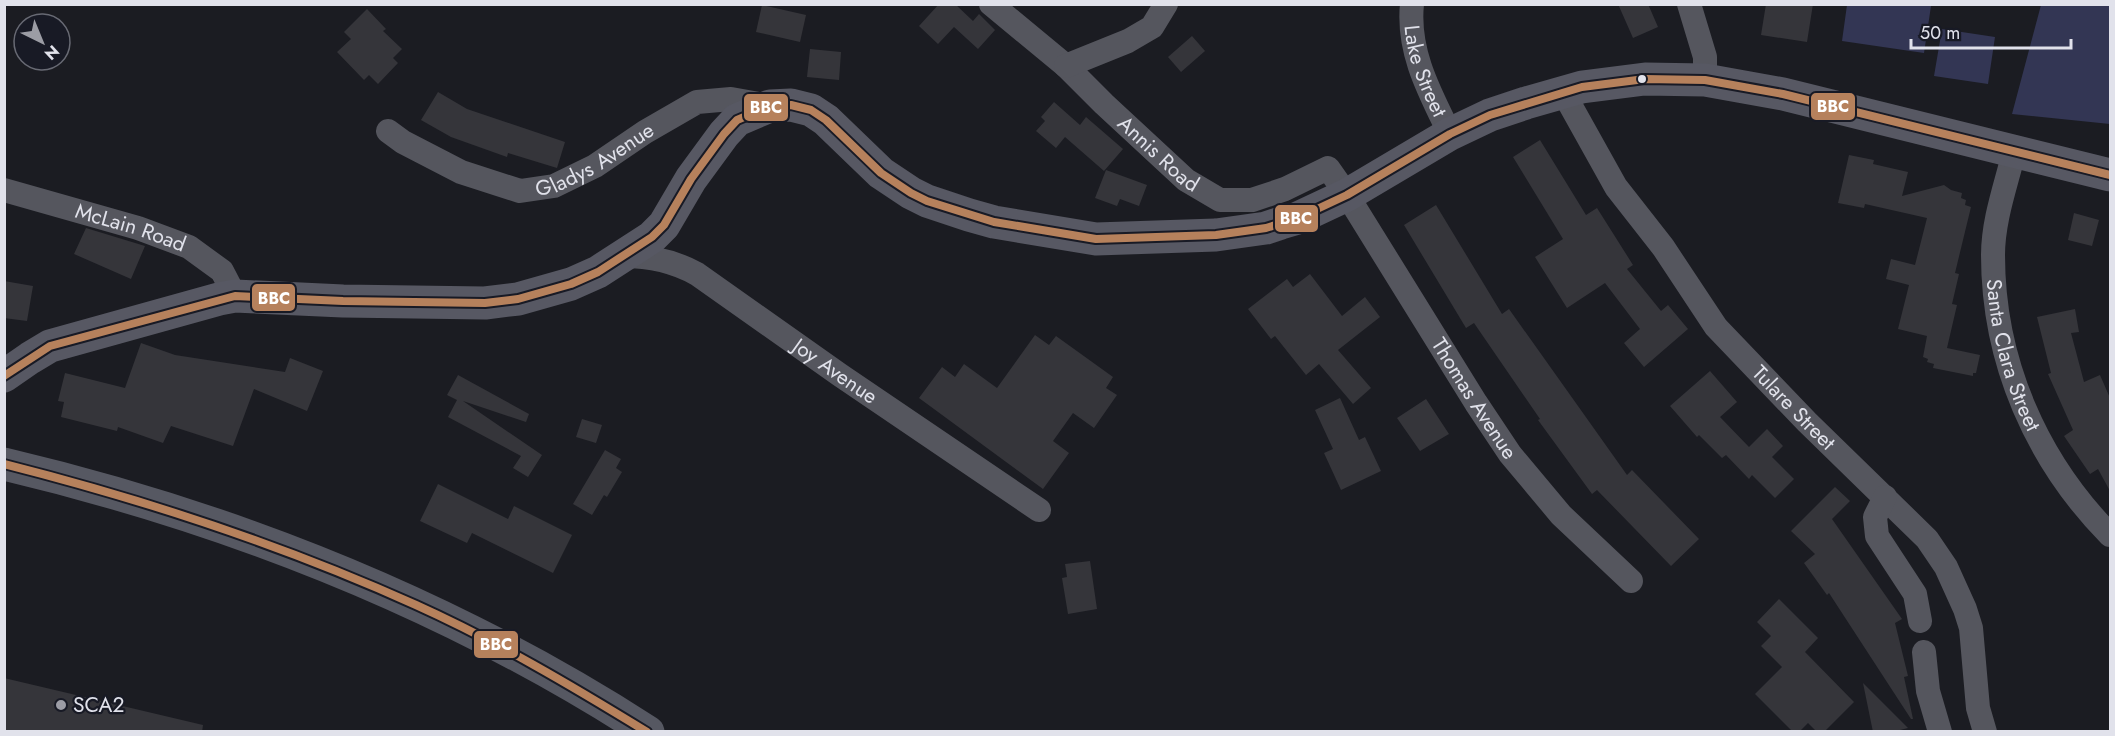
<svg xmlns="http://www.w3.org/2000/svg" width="2115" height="736" font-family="Jost,sans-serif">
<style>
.green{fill:#333654}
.building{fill:#35353a}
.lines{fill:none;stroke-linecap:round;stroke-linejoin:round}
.street{stroke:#55565e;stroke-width:24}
.secondary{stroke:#575863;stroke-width:33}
.primary{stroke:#565862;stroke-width:33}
.bus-1-casing{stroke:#181a25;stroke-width:12}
.bus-1{stroke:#b6815c;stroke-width:8}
.bus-dot{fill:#e1e2eb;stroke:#181a25;stroke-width:2}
.poi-dot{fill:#9c9da5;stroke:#181a25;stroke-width:2}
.labels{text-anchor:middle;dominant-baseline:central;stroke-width:4.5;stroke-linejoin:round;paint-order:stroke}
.street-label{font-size:21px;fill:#e1e2eb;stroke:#181a25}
.poi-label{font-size:21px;fill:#e1e2eb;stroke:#181a25;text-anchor:start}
.line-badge{stroke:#181a25;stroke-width:2}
.badge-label{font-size:16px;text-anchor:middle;font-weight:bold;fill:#fff}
</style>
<rect width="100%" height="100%" fill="#1b1c22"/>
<path class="green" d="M1922 4 1931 6 1924 53 1842 41 1847 5Z
M2041 5H2110V124L2012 114Z
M1942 29 1995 37 1988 84 1934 76Z"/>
<path class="building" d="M939 4H955L973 21 979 14 995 30 978 49 954 27 938 44 919 26Z
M1618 4H1648L1658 27 1633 38Z
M1766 4H1813L1807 42 1761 35Z
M762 5 806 15 800 42 756 32Z
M367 9 386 29 383 31 402 49 393 58 398 63 378 84 369 75 364 80 337 52 351 39 344 32Z
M1192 36 1205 51 1181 72 1168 57Z
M810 49 841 52 839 80 807 77Z
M438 92 467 109 565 142 557 168 508 153 507 157 451 137 421 120Z
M1054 102 1080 125 1086 117 1123 149 1104 171 1065 137 1056 148 1036 131 1045 121 1041 117Z
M1540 140 1586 215 1597 208 1633 265 1627 269 1661 311 1668 305 1688 329 1644 367 1624 343 1640 329 1605 283 1567 308 1535 257 1563 239 1513 157Z
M1849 155 1874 160 1873 164 1908 172 1902 196 1944 185 1951 190 1962 193 1961 198 1966 200 1965 205 1971 207 1955 273 1959 274 1952 304 1957 305 1947 348 1980 355 1976 373H1973V376L1933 368 1934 364 1927 362 1928 359 1923 357 1927 336 1898 329 1909 285 1886 279 1891 259 1915 265 1927 218 1865 204 1864 208 1838 203Z
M1106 170 1147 185 1139 206 1120 199 1117 206 1095 198Z
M1436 205 1502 314 1509 309 1627 475 1632 470 1699 539 1671 566 1597 490 1592 494 1538 420 1540 419 1474 323 1466 328 1404 225Z
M2074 213 2099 220 2092 246 2068 240Z
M86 228 145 246 131 279 74 254Z
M1310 274 1342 316 1365 297 1380 317 1338 350 1371 388 1353 404 1319 364 1306 375 1275 336 1271 339 1248 309 1287 279 1293 287Z
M4 281 33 286 27 321 4 318Z
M2075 309 2079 332 2071 333 2084 382 2100 375 2110 398V491L2098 469 2090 474 2064 436 2073 430 2048 374 2051 373 2037 317Z
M1035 335 1049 345 1056 336 1113 377 1106 388 1117 395 1094 428 1073 413 1053 441 1069 453 1043 489 919 398 942 367 955 377 964 364 997 388Z
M141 343 175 355 285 372 290 358 323 371 307 411 254 389 233 446 171 426 163 443 118 427 117 431 61 417 64 402 58 401 65 373 125 388Z
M1710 371 1737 402 1720 417 1749 447 1767 429 1783 446 1772 457 1794 479 1775 498 1752 475 1749 479 1726 455 1722 458 1699 435 1697 437 1670 406Z
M458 375 529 414 526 422 463 401 542 455 528 477 513 468 521 456 448 417 457 400 447 395Z
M1340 398 1359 440 1365 437 1381 471 1341 490 1324 453 1333 449 1315 410Z
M1426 399 1449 434 1420 451 1397 418Z
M582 419 602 425 596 443 576 437Z
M605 450 621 459 616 468 622 472 607 497 604 495 592 515 573 504Z
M438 484 508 519 514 506 572 535 553 573 472 533 467 543 420 521Z
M1835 487 1850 501 1832 519 1902 619 1895 623 1908 676 1904 677 1913 719H1911L1829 593 1827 595 1804 563 1815 554 1791 531Z
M1090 561 1097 609 1068 614 1062 578 1067 577 1065 564Z
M1779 599 1818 638 1805 652 1854 702 1824 732H1817L1808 723 1799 732H1793L1755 694 1782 667 1761 646 1771 636 1757 622Z
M4 678 203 725 202 732H4Z
M1863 683 1908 728 1892 732H1873Z"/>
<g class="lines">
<g class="street">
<path id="s1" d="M991 4 1066 66 1104 104 1186 180 1220 200H1252L1285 189 1328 168 1347 195 1476 403 1510 454 1561 515 1631 581"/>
<path id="s2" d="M1412 4C1407 52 1430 93 1450 134"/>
<path d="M1689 4 1705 57V80"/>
<path d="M1066 66 1128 41 1152 27 1166 4"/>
<path id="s3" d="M1563 92 1616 187 1663 247 1716 327 1807 422 1927 539 1946 567 1965 609 1971 628 1978 708 1985 732"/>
<path id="s4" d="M388 131 403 142 461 172 520 191 554 186 595 166 645 132 697 102 731 99 770 106"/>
<path id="s5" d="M2014 152C2006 185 1993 220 1993 255 1993 361 2036 460 2110 535"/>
<path id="s6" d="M4 190 138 228 189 247 222 271 235 296"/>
<path id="s7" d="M623 256C650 256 674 261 697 274L840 375 1039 510"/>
<path d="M1885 497 1875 517 1877 536 1915 594 1920 621"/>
<path d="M1924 652 1928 691 1940 732"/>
</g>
<path class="secondary" d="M4 376 30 358 50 346 219 299 235 296 343 301 485 303 518 299 571 284 598 272 652 237 664 225 691 179 724 134 737 120 770 106 791 105 811 110 826 120 881 173 911 193 927 201 969 215 994 222 1096 239 1216 235 1266 228 1281 223 1298 218 1347 195 1450 134 1490 115 1526 103 1582 87 1645 79 1705 80 1783 94 2110 175"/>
<path class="primary" d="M4 464C232 518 451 605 648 732"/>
<g class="bus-1-casing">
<path id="bus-1" d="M4 376 50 346 235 296 343 301 485 303 518 299 571 284 598 272 652 237 664 225 691 179 724 134 737 120 770 106 791 105 811 110 826 120 881 173 911 193 927 201 994 222 1096 239 1216 235 1266 228 1298 218 1347 195 1450 134 1490 115 1582 87 1645 79 1705 80 1783 94 2110 175
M4 464C146 500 283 545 416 605 496 641 572 686 647 732"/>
</g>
<use href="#bus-1" class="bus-1"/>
</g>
<circle class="bus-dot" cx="1642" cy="79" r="5"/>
<circle class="poi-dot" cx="61" cy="705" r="6"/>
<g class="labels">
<g class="street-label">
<text stroke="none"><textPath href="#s2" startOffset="69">Lake Street</textPath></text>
<text stroke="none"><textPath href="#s1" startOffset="225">Annis Road</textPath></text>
<text stroke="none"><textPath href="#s4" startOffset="228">Gladys Avenue</textPath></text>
<text stroke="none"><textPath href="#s6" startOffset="132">McLain Road</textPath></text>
<text stroke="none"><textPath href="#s5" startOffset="208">Santa Clara Street</textPath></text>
<text stroke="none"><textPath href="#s7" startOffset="246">Joy Avenue</textPath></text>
<text stroke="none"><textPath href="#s1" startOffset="690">Thomas Avenue</textPath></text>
<text stroke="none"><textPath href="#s3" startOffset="393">Tulare Street</textPath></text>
</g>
<g class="poi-label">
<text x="73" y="705">SCA2</text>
</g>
</g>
<g class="line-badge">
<rect x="1810" y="92" width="46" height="29" rx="6" fill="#b6815c"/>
<rect x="743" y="93" width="46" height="29" rx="6" fill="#b6815c"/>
<rect x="1274" y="204" width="45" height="29" rx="6" fill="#b6815c"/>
<rect x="251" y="283" width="45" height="29" rx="6" fill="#b6815c"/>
<rect x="473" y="630" width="46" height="29" rx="6" fill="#b6815c"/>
</g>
<g class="badge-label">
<text x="1833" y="112">BBC</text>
<text x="766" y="113">BBC</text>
<text x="1296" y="224">BBC</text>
<text x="274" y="304">BBC</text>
<text x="496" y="650">BBC</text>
</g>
<rect width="2115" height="736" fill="none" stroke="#e1e2eb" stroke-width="12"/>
<g transform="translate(42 42) rotate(137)"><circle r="28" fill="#181a25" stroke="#686a74" stroke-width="1.5"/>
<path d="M0-4.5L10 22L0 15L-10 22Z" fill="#9c9da5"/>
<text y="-9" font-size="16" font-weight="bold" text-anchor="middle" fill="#e1e2eb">N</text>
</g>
<path d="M1911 39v9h160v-9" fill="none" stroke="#e1e2eb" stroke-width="3"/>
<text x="1920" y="39" font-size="18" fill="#e1e2eb" stroke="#181a25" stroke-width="4.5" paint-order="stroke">50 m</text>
</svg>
